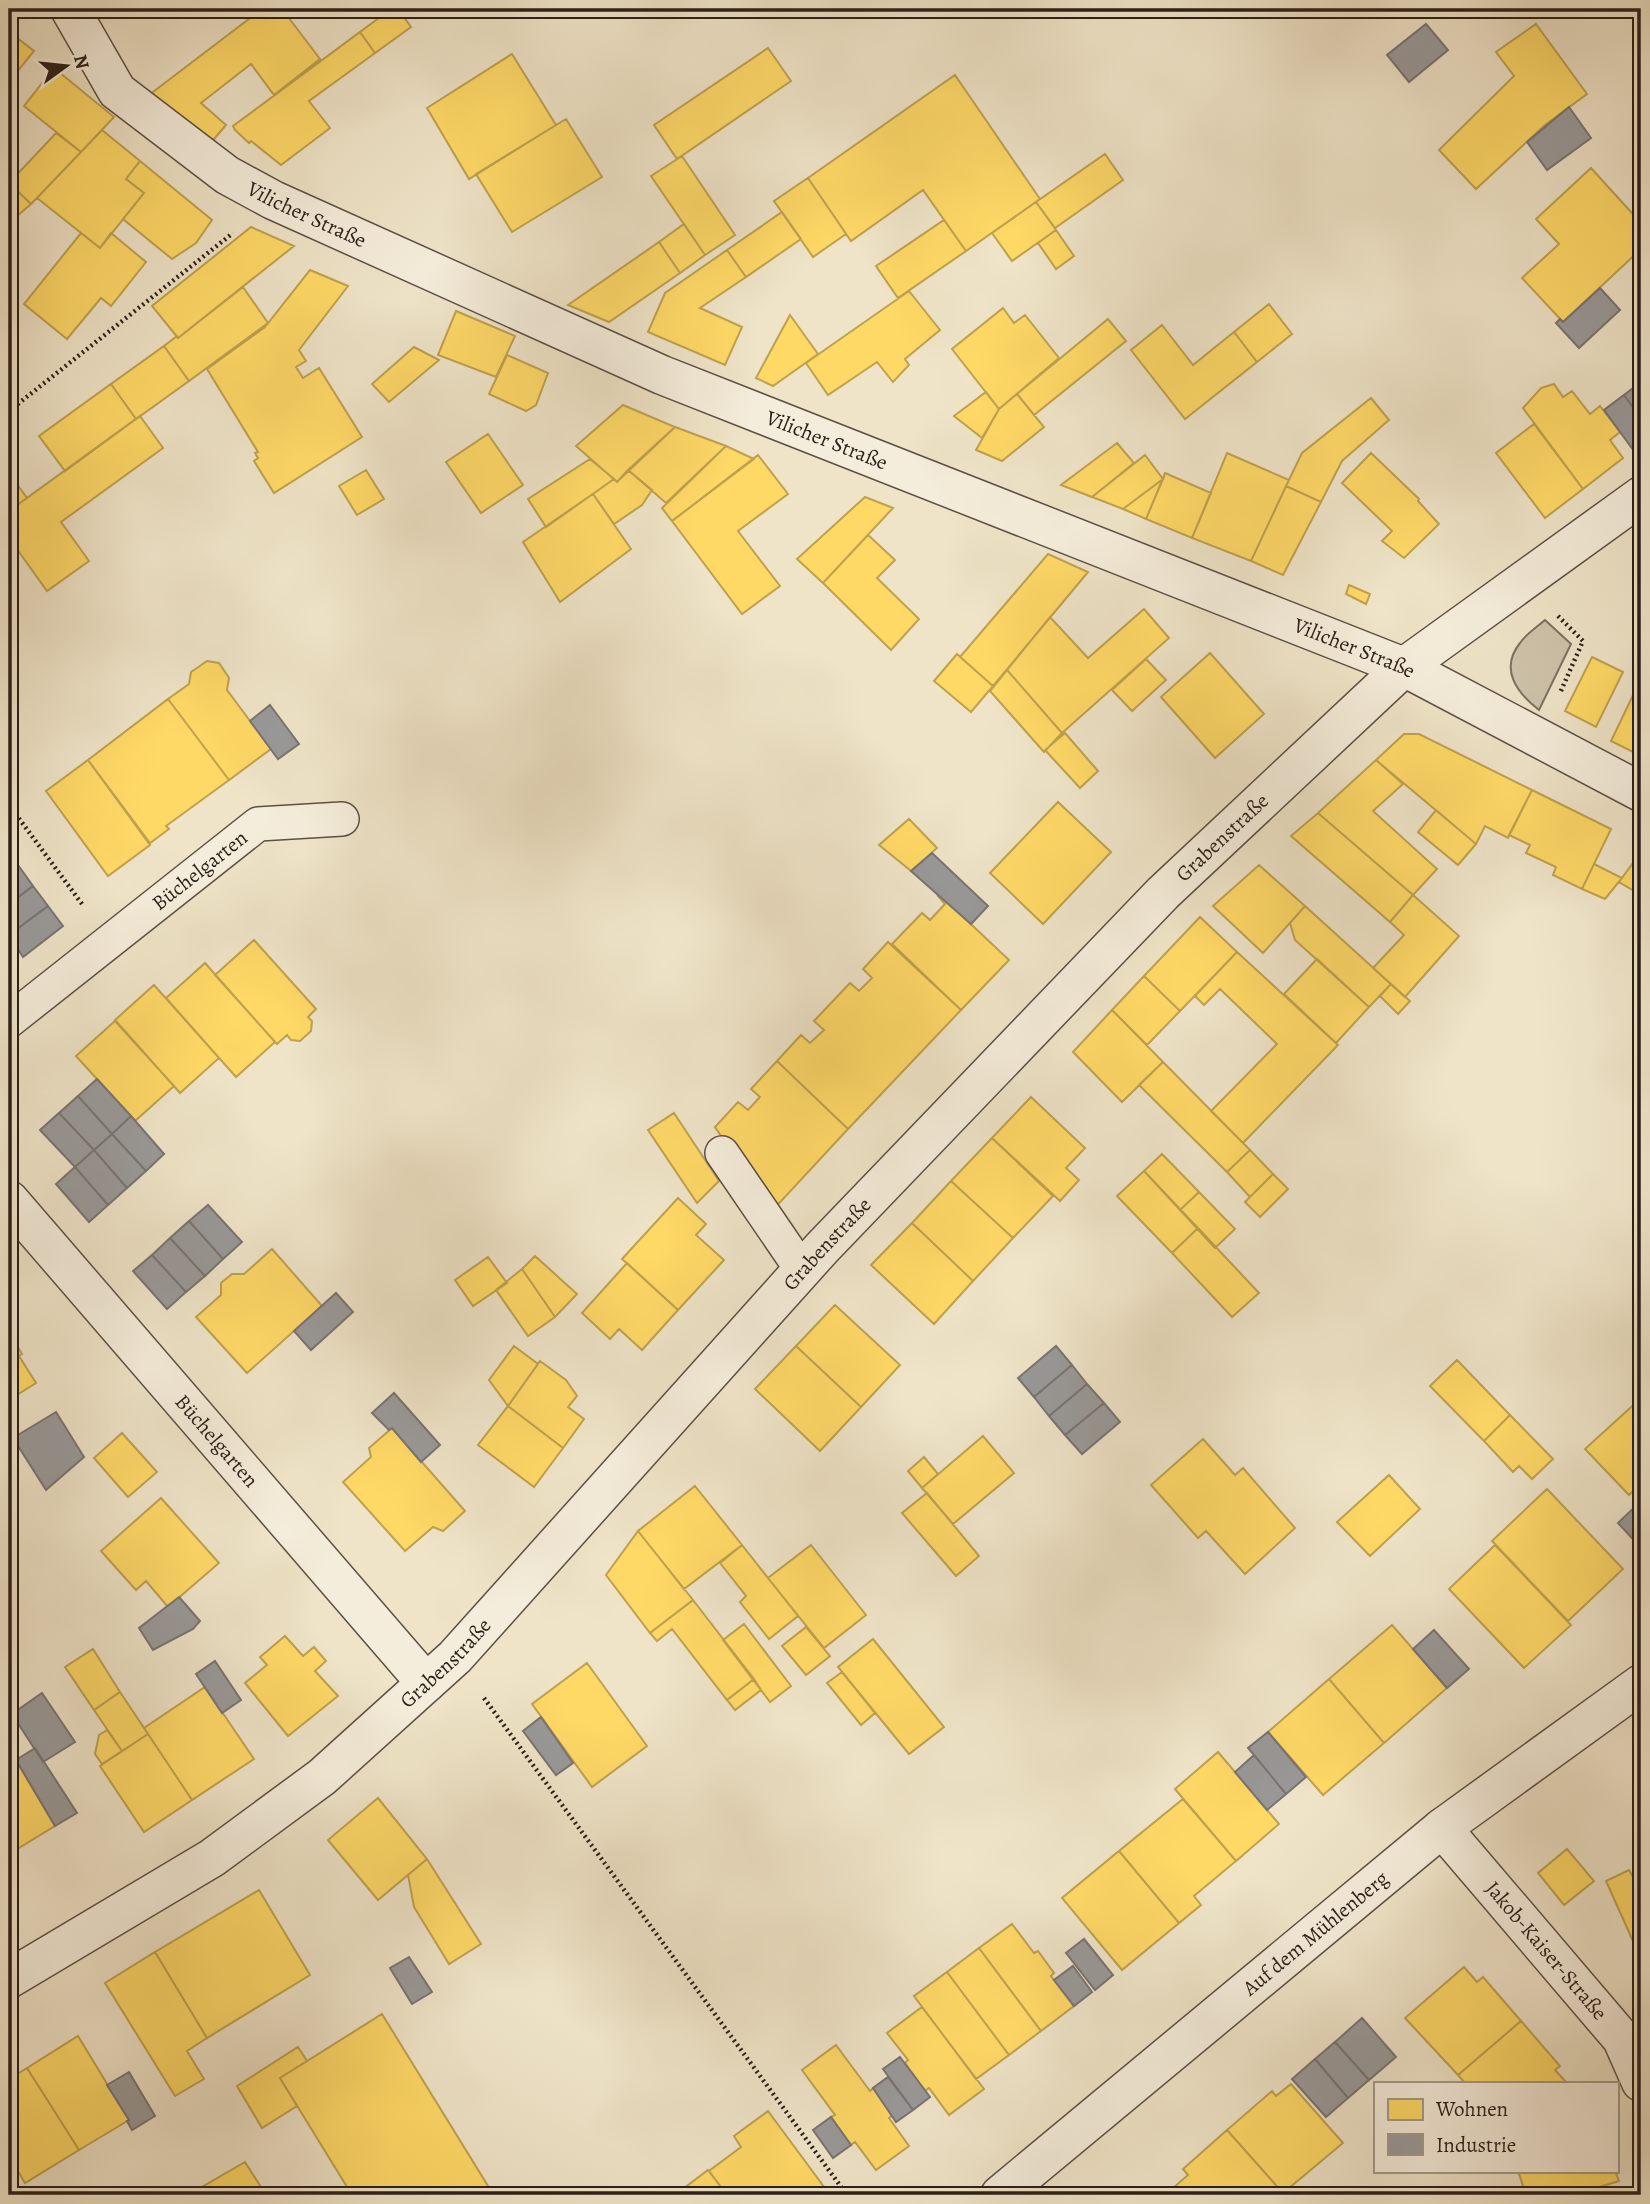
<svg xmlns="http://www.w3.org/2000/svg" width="1650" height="2204" font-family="Alegreya,serif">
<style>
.green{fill:#cec3aa;stroke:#7c7162;stroke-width:2}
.homes{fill:#ffd966;stroke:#bfa14f;stroke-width:2}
.industry{fill:#999;stroke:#787473;stroke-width:2}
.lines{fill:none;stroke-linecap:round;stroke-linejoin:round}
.lane-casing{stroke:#5c5045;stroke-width:36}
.street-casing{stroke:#5c5045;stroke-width:41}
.path{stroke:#2b1f19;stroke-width:4.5;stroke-dasharray:2 3.5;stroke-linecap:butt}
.lane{stroke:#f5eddb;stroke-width:33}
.street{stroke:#f5eddb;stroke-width:38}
.labels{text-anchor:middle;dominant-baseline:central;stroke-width:7;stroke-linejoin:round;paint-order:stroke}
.street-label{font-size:21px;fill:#2b1f19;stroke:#f5eddb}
</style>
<rect width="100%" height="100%" fill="#efe4c8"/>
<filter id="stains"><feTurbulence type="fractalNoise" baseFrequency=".00286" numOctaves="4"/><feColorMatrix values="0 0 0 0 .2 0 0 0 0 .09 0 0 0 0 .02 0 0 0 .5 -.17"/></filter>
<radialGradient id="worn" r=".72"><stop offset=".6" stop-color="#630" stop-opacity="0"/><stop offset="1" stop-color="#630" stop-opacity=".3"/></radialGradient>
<path class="green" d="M1545 620 1571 644 1539 710C1517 693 1499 669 1520 643 1526 634 1537 627 1545 620Z"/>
<path class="homes" d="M262 9H282L320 59 274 95 251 64 201 103 226 125 209 145 149 95Z
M391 9H398L411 27 375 53 360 32Z
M1536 24 1587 94 1545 125 1476 189 1439 150 1514 76 1496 52Z
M360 32 375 53 309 101 330 128 281 165 251 141 249 143 235 130 233 126Z
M12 34 34 51 9 82V39Z
M768 48 791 81 677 159 654 125Z
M512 54 556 125 469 179 427 108Z
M54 68 114 117 81 152 24 106Z
M955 75 1040 199 966 251 923 190 851 241 808 178Z
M566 119 602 177 512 232 476 174Z
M102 130 140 161 126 179 144 193 100 248 37 198Z
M56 133 81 152 31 204 9 183Z
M1105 154 1123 180 1055 228 1036 202Z
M682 156 735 235 705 255 651 176Z
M140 161 212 220 196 243 172 259 123 219 144 193 126 179Z
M1591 168 1641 223V249L1563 322 1522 278 1559 244 1536 219Z
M808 178 846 234 813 257 774 201Z
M9 183 31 204 9 223Z
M1036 202 1056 230 1012 261 992 233Z
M782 212 801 239 746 277 727 250Z
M944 220 966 251 898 298 876 266Z
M684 224 705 255 680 273 659 242Z
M251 227 294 246 178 338 152 306Z
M1056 230 1074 256 1056 269 1038 243Z
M81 233 100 248 111 233 146 262 111 306 101 298 67 339 24 304Z
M659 242 680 273 609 322 568 305Z
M727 250 746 277 700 308 742 327 725 365 648 332 665 293Z
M310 270 348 286 299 350 306 361 296 367 303 378 319 368 362 437 274 493 254 461 258 458 255 453 258 452 207 369 265 327Z
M243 287 268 323 189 381 164 346 177 336 178 338Z
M909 291 940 330 905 359 909 365 893 382 877 362 828 395 806 363Z
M1269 304 1292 334 1257 362 1234 332Z
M1003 308 1014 323 1025 315 1059 358 999 409 952 349Z
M456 311 515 336 496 377 438 355Z
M790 315 818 354 773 386 756 378Z
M1108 319 1126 341 1034 415 1017 394Z
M1162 325 1193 365 1234 332 1257 362 1185 419 1131 350Z
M164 346 189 381 136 419 111 384Z
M414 347 439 360 389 402 372 384Z
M507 355 548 373 536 405 526 411 489 394Z
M111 384 136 419 65 471 39 436Z
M1554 384 1563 397 1572 391 1590 414 1600 406 1620 432 1610 440 1623 458 1583 489 1523 408 1541 388Z
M986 392 999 409 982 438 954 416Z
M1017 394 1044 427 1002 461 976 450 999 409Z
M1371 398 1389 420 1342 461 1321 502 1286 486 1302 453Z
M623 405 675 427 617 482 576 446Z
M140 416 163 448 61 522 89 561 47 591 9 538V511Z
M1534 424 1583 489 1545 518 1496 453Z
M675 427 726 446 666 503 628 470Z
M488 434 523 485 481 513 446 462Z
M1117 443 1134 463 1092 497 1061 485Z
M726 446 754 459 672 521 662 508Z
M1227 453 1289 480 1251 561 1192 538Z
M1371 453 1419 499 1418 501 1439 524 1404 558 1382 541 1392 531 1342 483Z
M758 455 788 494 738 531 780 586 742 614 672 521Z
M1145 455 1163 479 1123 509 1092 497Z
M590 459 614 479 546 527 528 499Z
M366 470 384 499 357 515 339 486Z
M628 470 652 490 642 505 614 524 593 494 614 479 617 482Z
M9 473 27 498 9 511Z
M1165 473 1211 493 1192 538 1146 519Z
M1163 479 1146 519 1123 509Z
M1286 486 1321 502 1283 575 1251 561Z
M593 494 631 549 560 602 523 542Z
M865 497 893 508 823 583 797 559Z
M868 535 895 560 877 578 919 619 891 650 823 583Z
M1048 554 1088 572 993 686 960 657Z
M1349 585 1370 594 1366 604 1346 594Z
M1144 609 1169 638 1062 733 1007 670 1050 617 1088 658Z
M1210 653 1264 714 1215 758 1161 697Z
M957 654 993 686 971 712 934 681Z
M1592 657 1623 672 1596 727 1565 711Z
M1146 659 1166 680 1132 711 1112 690Z
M207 661 219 663 229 678 227 690 271 749 229 780 168 699 189 684 191 672Z
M1007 670 1062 733 1044 752 990 691Z
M1636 689 1641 692V756L1611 741Z
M168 699 229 780 166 826 169 829 150 843 88 760Z
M1065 733 1098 771 1080 788 1045 750Z
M1404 734H1419L1532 790 1508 838 1485 826 1476 844 1376 760Z
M88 760 150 845 108 876 46 791Z
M1376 760 1403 784 1373 811 1437 869 1413 895 1318 813Z
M1532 790 1611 829 1582 889 1553 875 1556 867 1526 853 1530 845 1509 835Z
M1058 802 1111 852 1043 924 990 873Z
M1436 810 1476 844 1458 865 1418 832Z
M1318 813 1413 895 1390 922 1291 836Z
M909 819 937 848 911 871 879 845Z
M1641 852V895L1619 882Z
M1594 864 1622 878 1605 899 1582 889Z
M1259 865 1305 906 1263 953 1213 906Z
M940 895 1009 960 961 1010 892 944 922 913 930 920 945 904 938 896Z
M1413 895 1459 936 1405 997 1373 968 1404 935 1390 922Z
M1305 906 1391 984 1369 1007 1295 940 1290 923Z
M1200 917 1237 952 1180 1011 1144 976Z
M254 940 316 1009 308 1017 312 1021 311 1031 300 1041 291 1040 287 1035 277 1044 215 975Z
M888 942 961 1010 848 1129 777 1061 801 1035 810 1043 824 1030 814 1021 850 983 859 991 872 978 863 969Z
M1237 952 1338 1045 1243 1143 1211 1111 1277 1044 1220 989 1204 1005 1195 996Z
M1317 959 1369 1007 1336 1043 1284 994Z
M205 963 275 1042 236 1077 166 998Z
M1641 972V986L1634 980Z
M1144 976 1180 1011 1147 1045 1112 1010Z
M1391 984 1410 1001 1398 1014 1380 996Z
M154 985 219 1058 180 1093 115 1020Z
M1112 1010 1163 1062 1122 1102 1073 1052Z
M115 1021 174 1086 135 1121 76 1056Z
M777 1061 848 1129 772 1211 715 1127 738 1102 748 1110 760 1097 751 1089Z
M1163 1062 1250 1150 1227 1172 1139 1085Z
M1031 1097 1085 1148 1066 1168 1079 1180 1060 1201 992 1138Z
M674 1113 719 1181 697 1203 648 1130Z
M992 1138 1053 1196 1013 1238 951 1181Z
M1250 1150 1273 1174 1250 1197 1227 1172Z
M1162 1154 1199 1192 1180 1210 1144 1171Z
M1144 1171 1198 1228 1172 1253 1117 1196Z
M1273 1174 1288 1189 1260 1217 1245 1202Z
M951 1181 1013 1238 973 1281 912 1223Z
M1199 1192 1235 1229 1215 1248 1180 1210Z
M678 1198 706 1224 696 1235 724 1260 678 1310 622 1259Z
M912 1223 973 1281 934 1324 871 1265Z
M1198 1228 1259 1293 1232 1317 1172 1253Z
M272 1249 322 1306 247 1373 196 1317 221 1295V1283L232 1274H244Z
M535 1256 577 1294 555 1317 522 1269Z
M488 1257 507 1283 473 1306 455 1280Z
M627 1263 678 1310 642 1350 619 1329 610 1339 582 1313Z
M522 1269 555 1317 528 1336 496 1290Z
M835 1305 900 1365 861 1407 796 1346Z
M9 1333 22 1354 19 1356 36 1383 9 1400Z
M514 1346 538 1364 508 1406 489 1380Z
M796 1346 861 1407 820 1451 755 1389Z
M1457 1360 1510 1415 1484 1441 1430 1386Z
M540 1361 566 1380 577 1396 568 1407 584 1419 563 1448 508 1406Z
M1641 1398V1483L1629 1495 1585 1449Z
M508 1406 563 1448 534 1487 478 1445Z
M1510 1415 1553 1459 1532 1479 1519 1466 1513 1472 1484 1441Z
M392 1428 465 1511 443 1531 433 1527 405 1551 343 1482 371 1457 369 1448Z
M122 1433 157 1472 128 1497 94 1458Z
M983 1436 1014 1473 953 1524 922 1488Z
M1203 1439 1235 1475 1243 1468 1295 1528 1245 1574 1206 1531 1198 1538 1151 1485Z
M924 1457 938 1474 922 1488 908 1471Z
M1389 1475 1420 1509 1370 1556 1337 1522Z
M695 1486 742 1545 684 1589 638 1531Z
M1547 1489 1623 1569 1568 1621 1492 1541Z
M927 1493 979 1556 956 1576 902 1513Z
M161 1498 219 1563 168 1607 146 1581 136 1590 101 1551Z
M638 1531 693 1600 650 1633 606 1575Z
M742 1545 798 1616 769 1639 740 1602 746 1596 720 1563Z
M811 1545 866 1615 824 1648 768 1578Z
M1495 1545 1571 1625 1524 1668 1449 1589Z
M693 1600 754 1679 727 1700 672 1629 657 1641 650 1633Z
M744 1624 791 1686 770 1702 723 1640Z
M1392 1625 1447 1688 1384 1743 1329 1679Z
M806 1627 830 1656 806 1675 782 1646Z
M285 1636 303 1656 314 1647 326 1661 315 1671 338 1696 288 1736 245 1683 267 1665 260 1657Z
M873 1639 944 1727 909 1754 838 1667Z
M93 1649 120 1692 94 1710 65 1667Z
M587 1663 647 1746 592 1787 532 1704Z
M842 1672 875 1713 861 1725 827 1683Z
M754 1679 761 1690 735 1710 727 1700Z
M1329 1679 1384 1743 1323 1795 1268 1732Z
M205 1687 254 1759 192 1800 144 1728Z
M120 1692 148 1734 122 1751 94 1710Z
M107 1730 122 1751 102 1764 95 1754 99 1735Z
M148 1734 192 1800 144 1832 100 1766Z
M1218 1752 1279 1824 1236 1861 1175 1789Z
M16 1760 55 1826 9 1854V1764Z
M378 1798 427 1859 378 1900 328 1840Z
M1183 1799 1236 1861 1194 1896 1201 1905 1179 1923 1119 1851Z
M1567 1849 1594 1881 1564 1905 1538 1873Z
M1119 1851 1179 1923 1122 1970 1062 1898Z
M427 1859 481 1944 449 1964 414 1907 408 1875Z
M1629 1870 1633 1877 1641 1873V1959L1606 1881Z
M259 1890 310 1975 207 2038 155 1952Z
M1012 1924 1034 1953 1038 1951 1054 1973 1051 1976 1074 2006 1041 2031 979 1948Z
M979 1948 1041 2031 1009 2055 947 1972Z
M155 1952 207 2038 187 2051 204 2079 175 2096 105 1983Z
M1464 1967 1477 1982 1483 1977 1521 2021 1458 2075 1405 2018Z
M947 1972 1009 2055 976 2079 914 1996Z
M922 2007 984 2089 949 2115 929 2088 925 2091 905 2063 908 2060 887 2033Z
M382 2014 488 2186 472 2195H352L280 2078Z
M1521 2021 1560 2066 1555 2070 1567 2083H1465L1458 2075Z
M78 2036 129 2120 79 2150 27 2068Z
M836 2045 870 2091 873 2088 893 2115 889 2118 909 2146 876 2170 855 2142 851 2145 831 2117 835 2115 802 2070Z
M298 2047 307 2061 280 2078 297 2106 262 2128 237 2086Z
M27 2068 79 2150 25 2183 9 2156V2079Z
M1291 2084 1343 2143 1283 2193 1227 2130 1272 2091 1276 2096Z
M768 2111 830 2195H727L709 2171 741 2147 734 2136Z
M1227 2130 1283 2193 1280 2195H1179L1173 2188 1188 2175 1183 2169Z
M245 2162 266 2195H206L202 2187Z
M708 2170 727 2195H675Z
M1518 2171H1615L1619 2181 1573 2195 1570 2187 1544 2195H1526Z
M488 2186 494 2195H472Z"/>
<path class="industry" d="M1426 24 1448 50 1409 82 1387 55Z
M1569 107 1591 138 1547 170 1527 142Z
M1600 288 1620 310 1579 348 1556 323 1560 319 1563 322Z
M1641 382V418L1624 395Z
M1624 395 1641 418V445L1634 451 1604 410Z
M270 705 299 744 278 759 250 721Z
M932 853 988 906 971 924 911 871Z
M18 865 33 886 9 904V872Z
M33 886 48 906 9 935V904Z
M48 906 63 926 23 957 9 935Z
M97 1079 131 1116 112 1134 78 1096Z
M78 1096 112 1134 94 1150 59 1113Z
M59 1113 94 1150 75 1167 40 1130Z
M131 1116 164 1154 146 1171 112 1134Z
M112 1134 146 1171 127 1188 94 1150Z
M94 1150 127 1188 108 1205 75 1167Z
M75 1167 108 1205 89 1222 56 1184Z
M208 1205 242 1242 223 1259 189 1221Z
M189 1221 223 1259 205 1276 170 1238Z
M170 1238 205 1276 186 1292 152 1255Z
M152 1255 186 1292 167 1309 133 1271Z
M336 1293 353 1312 311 1350 294 1331Z
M1056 1346 1072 1365 1034 1397 1018 1378Z
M1072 1365 1087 1384 1049 1416 1034 1397Z
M1087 1384 1104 1403 1065 1435 1049 1416Z
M394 1393 440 1445 421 1462 392 1428 389 1430 372 1413Z
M1104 1403 1120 1422 1082 1454 1065 1435Z
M56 1412 84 1457 46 1490 13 1438Z
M1641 1501V1548L1618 1523Z
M179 1597 200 1621 193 1629 153 1650 139 1628Z
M1434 1630 1469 1669 1447 1688 1413 1649Z
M215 1661 241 1700 222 1713 196 1674Z
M42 1693 75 1742 43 1762 12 1714Z
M541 1717 573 1763 556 1775 523 1731Z
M1268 1732 1306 1777 1286 1794 1248 1748Z
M35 1748 77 1813 55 1826 16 1760Z
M1254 1755 1286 1794 1267 1810 1235 1772Z
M1084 1939 1113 1975 1095 1990 1066 1953Z
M409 1957 432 1992 412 2004 390 1968Z
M1073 1966 1092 1992 1074 2006 1054 1980Z
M1362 2018 1396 2057 1369 2080 1335 2042Z
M1335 2042 1369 2080 1348 2098 1315 2059Z
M900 2057 930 2097 913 2110 883 2069Z
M1315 2059 1348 2098 1326 2117 1292 2079Z
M129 2072 155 2116 132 2130 127 2121 129 2120 107 2085Z
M888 2077 913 2110 896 2122 873 2088Z
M831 2117 851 2145 833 2158 813 2130Z
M1594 2188 1597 2195H1572H1573Z"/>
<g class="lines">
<g class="lane-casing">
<g id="lane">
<path id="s1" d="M9 1021 258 824 342 819"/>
<path d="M722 1153 802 1270"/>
</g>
</g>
<g class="street-casing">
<g id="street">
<path id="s2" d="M70 9 117 91 227 175 273 200 662 375 1404 667 1641 792"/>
<path id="s3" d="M9 1200 426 1683"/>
<path id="s4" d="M1442 1828 1622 2039 1641 2082"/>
<path id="s5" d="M9 1979 212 1858 322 1777 455 1657 822 1248 1163 893 1404 667 1641 496"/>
<path id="s6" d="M1000 2195 1442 1828 1641 1684"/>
</g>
</g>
<path class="path" d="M161 9 164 11 203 9
M9 411 233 233
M1558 616 1583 641 1560 693
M9 805 82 904
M484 1698 847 2195"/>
<use href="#lane" class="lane"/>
<use href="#street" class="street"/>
</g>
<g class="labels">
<g class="street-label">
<text stroke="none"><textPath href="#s2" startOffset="322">Vilicher Straße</textPath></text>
<text stroke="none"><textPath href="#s2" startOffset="889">Vilicher Straße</textPath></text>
<text stroke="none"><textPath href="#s2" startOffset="1456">Vilicher Straße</textPath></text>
<text stroke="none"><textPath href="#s5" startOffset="1675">Grabenstraße</textPath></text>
<text stroke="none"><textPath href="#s1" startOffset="243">Büchelgarten</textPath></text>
<text stroke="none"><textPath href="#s5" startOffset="1108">Grabenstraße</textPath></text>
<text stroke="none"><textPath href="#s3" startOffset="318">Büchelgarten</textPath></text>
<text stroke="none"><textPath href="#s5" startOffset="541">Grabenstraße</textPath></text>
<text stroke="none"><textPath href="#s6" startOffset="410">Auf dem Mühlenberg</textPath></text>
<text stroke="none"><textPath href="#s4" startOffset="161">Jakob-Kaiser-Straße</textPath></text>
</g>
</g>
<rect width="1650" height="2204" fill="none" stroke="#efe4c8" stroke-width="35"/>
<rect x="10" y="10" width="1629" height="2183" fill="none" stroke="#2b1f19" stroke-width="3.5"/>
<rect x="18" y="18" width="1615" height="2169" fill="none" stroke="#2b1f19" stroke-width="2"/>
<rect x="1374" y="2082" width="245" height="91" fill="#f5eddb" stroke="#a49b8d" stroke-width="2"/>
<rect x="1388" y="2099" width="35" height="21" fill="#ffd966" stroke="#a49b8d" stroke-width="2"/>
<text x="1436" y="2116" font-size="21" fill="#2b1f19">Wohnen</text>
<rect x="1388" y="2134" width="35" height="21" fill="#999999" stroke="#a49b8d" stroke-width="2"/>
<text x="1436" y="2152" font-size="21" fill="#2b1f19">Industrie</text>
<g transform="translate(66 66) rotate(75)" stroke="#f5eddb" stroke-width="5" paint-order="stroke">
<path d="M0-5L12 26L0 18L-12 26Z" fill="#2b1f19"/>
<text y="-10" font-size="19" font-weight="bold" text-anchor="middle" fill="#2b1f19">N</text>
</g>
<rect width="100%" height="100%" filter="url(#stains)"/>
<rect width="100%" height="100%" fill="url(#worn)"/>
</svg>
